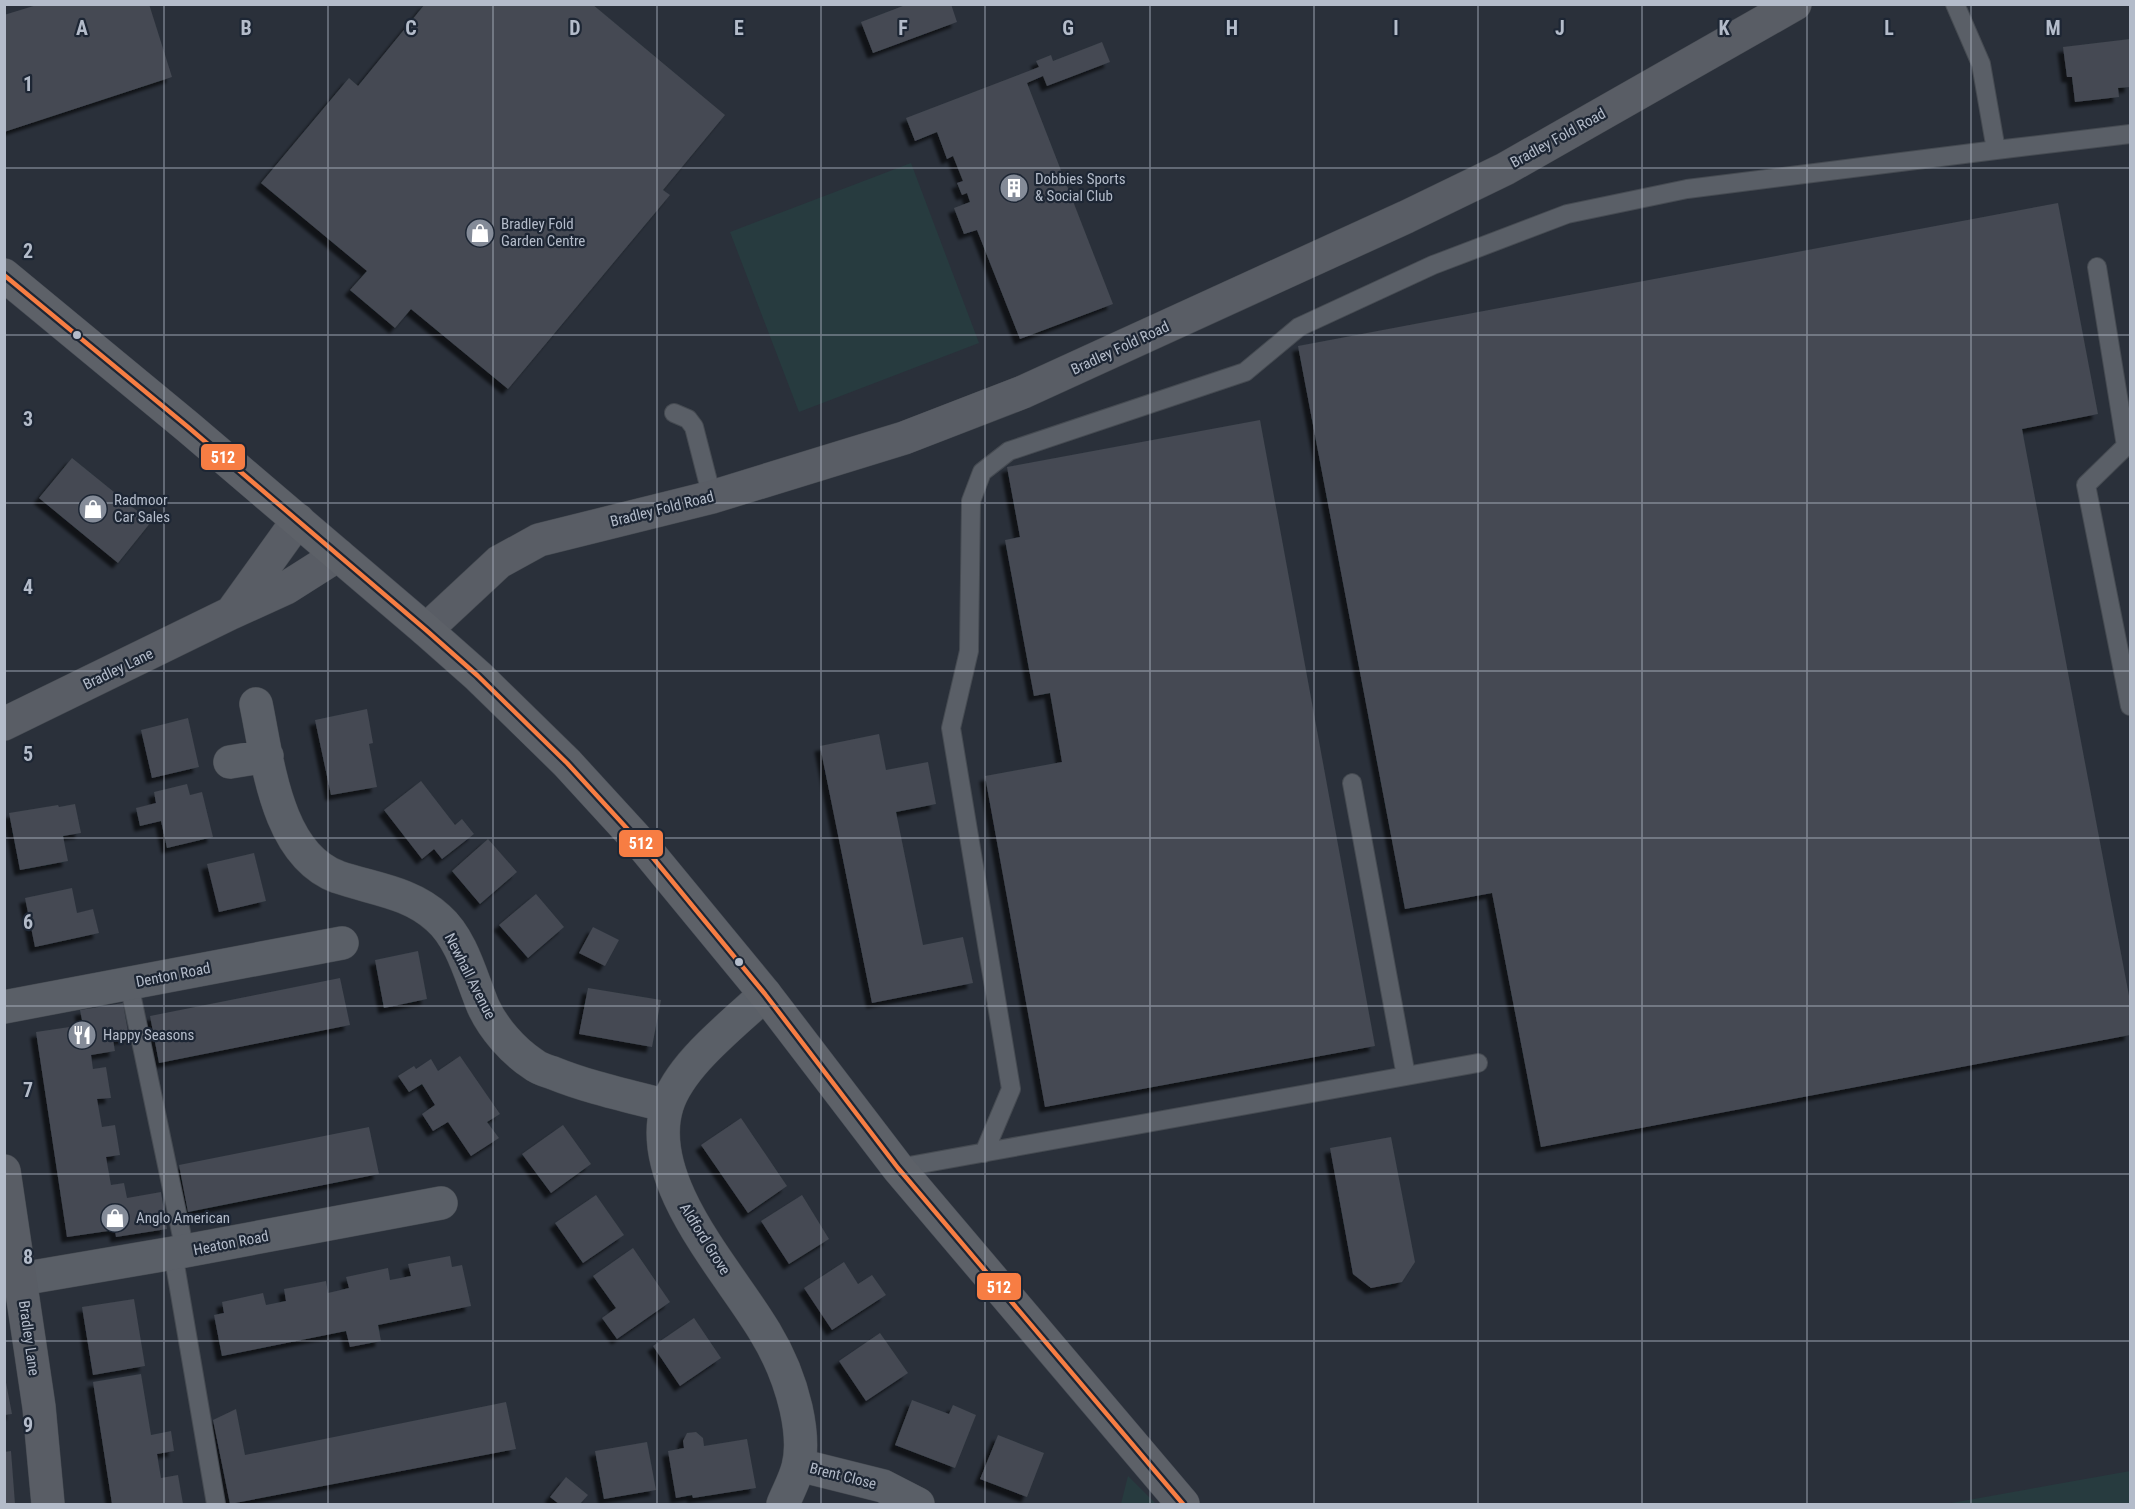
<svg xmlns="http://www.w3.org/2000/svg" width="2135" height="1509" font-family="'Roboto Condensed',sans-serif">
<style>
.green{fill:#273b3f}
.building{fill:#444952;filter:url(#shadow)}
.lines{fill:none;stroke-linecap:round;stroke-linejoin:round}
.lane-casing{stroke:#464b52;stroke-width:20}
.street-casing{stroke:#464b52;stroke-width:34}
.secondary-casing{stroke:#464b52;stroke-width:34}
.primary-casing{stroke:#484d56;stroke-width:34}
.lane{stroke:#5a5f67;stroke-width:18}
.street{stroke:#5a5f67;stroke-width:33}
.secondary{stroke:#595d65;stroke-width:33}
.primary{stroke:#5d6168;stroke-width:33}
.bus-1-casing{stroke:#1d2634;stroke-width:9}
.bus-1{stroke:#f77d43;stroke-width:4.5}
.grid{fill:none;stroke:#b4bcca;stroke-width:1.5;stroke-opacity:0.55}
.bus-dot{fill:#b4bcca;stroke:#1d2634;stroke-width:2}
.labels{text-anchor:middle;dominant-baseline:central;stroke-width:4.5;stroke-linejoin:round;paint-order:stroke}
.street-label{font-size:15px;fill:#b4bcca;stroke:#1d2634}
.poi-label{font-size:15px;fill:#b4bcca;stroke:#1d2634;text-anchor:start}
.grid-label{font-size:20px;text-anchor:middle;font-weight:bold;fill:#b4bcca;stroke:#1d2634;stroke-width:4.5;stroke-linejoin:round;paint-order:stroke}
.line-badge{stroke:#1d2634;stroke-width:2}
.badge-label{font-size:16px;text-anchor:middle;font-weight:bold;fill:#fff}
</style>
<defs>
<filter id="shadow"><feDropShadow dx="-5.5" dy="5.5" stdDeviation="1.5" flood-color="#0009"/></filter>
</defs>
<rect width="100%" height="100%" fill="#2a303a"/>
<path class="green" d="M911 163 979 343 799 412 730 232Z
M2130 1471V1504H1946Z
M1128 1476 1156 1504H1121Z"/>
<path class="building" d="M40 4H149L172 77 4 132V15Z
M425 4H592L725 115 663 190 670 195 508 389 411 309 395 328 350 290 367 271 261 183 349 78 358 86Z
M908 4H951L957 22 873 53 861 22Z
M2130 39V87L2118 88 2119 97 2075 102 2072 77H2067L2063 47Z
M1102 42 1110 62 1047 86 1043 76 1027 83 1113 304 1020 339 977 230 964 234 954 208 970 202 967 193 962 195 957 183 963 181 953 156 947 159 937 132 915 141 906 118 1039 67 1036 61 1051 55 1053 61Z
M2058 203 2098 414 2022 429 2130 1001V1035L1541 1147 1492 893 1405 909 1298 346Z
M1260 420 1375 1046 1045 1107 985 776 1062 762 1050 693 1034 696 1005 540 1020 537 1007 467Z
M72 458 151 522 118 563 39 498Z
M367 709 373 743 369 744 377 787 331 795 315 720Z
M188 718 199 767 152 778 141 730Z
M879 734 886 770 928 762 936 804 896 812 923 945 963 937 973 983 872 1003 820 746Z
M421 781 455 825 462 819 474 834 442 859 434 849 422 859 384 810Z
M187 784 190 795 202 792 213 837 167 848 161 821 140 826 136 808 156 803 154 792Z
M75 804 81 833 63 836 68 861 20 870 9 813 58 805 59 807Z
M488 839 517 872 480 904 452 871Z
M254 853 266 901 219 912 207 864Z
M72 888 77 913 93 909 99 933 35 947 25 898Z
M536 894 564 927 528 958 499 925Z
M593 927 619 940 605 966 579 953Z
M418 951 427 999 384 1008 375 960Z
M340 978 350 1025 159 1063 150 1016Z
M588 988 661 1000 652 1047 579 1034Z
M123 1003 129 1038 113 1040 115 1051 91 1055 93 1069 106 1067 111 1098 97 1099 102 1127 115 1125 120 1155 106 1157 111 1185 124 1183 127 1198 161 1192 167 1229 116 1237 115 1230 67 1237 36 1032 83 1025 80 1010Z
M460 1056 500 1114 487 1122 499 1138 471 1156 448 1122 433 1131 422 1114 435 1105 422 1084 409 1092 398 1076 414 1066 416 1069 431 1059 438 1071Z
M741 1118 787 1186 748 1213 701 1145Z
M563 1125 591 1164 551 1193 522 1154Z
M369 1127 379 1174 188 1212 179 1165Z
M1391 1137 1415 1262 1402 1282 1371 1288 1353 1274 1330 1148Z
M596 1195 624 1235 583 1263 555 1223Z
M802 1195 829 1239 789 1264 761 1221Z
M633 1248 670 1302 617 1339 602 1318 616 1308 593 1276Z
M450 1256 452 1267 462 1265 471 1306 378 1325 381 1341 350 1347 346 1331 222 1356 214 1315 224 1313 222 1302 263 1293 266 1305 286 1301 284 1289 326 1281 328 1293 349 1288 346 1277 388 1268 390 1280 411 1276 408 1264Z
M844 1262 858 1284 872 1275 886 1295 832 1330 804 1288Z
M134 1299 145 1366 93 1375 82 1307Z
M694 1318 721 1358 680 1386 653 1346Z
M880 1333 908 1373 866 1401 839 1361Z
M4 1372 12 1414 4 1415Z
M141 1374 151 1435 171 1431 174 1451 157 1454 161 1478 178 1475 183 1504H112L93 1382Z
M912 1400 949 1414 953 1405 976 1415 955 1468 895 1445Z
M506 1402 516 1449 230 1504 213 1420 236 1409 245 1455Z
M696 1432 703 1438 704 1446 747 1439 756 1488 693 1498 692 1495 676 1498 668 1451 684 1448 683 1441 687 1433Z
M998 1435 1044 1453 1027 1497 980 1479Z
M647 1442 656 1490 604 1499 595 1451Z
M11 1451 15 1504H4V1452Z
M566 1477 588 1495 580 1504H559L550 1497Z"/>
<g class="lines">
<g class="lane-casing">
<path id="lane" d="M1955 4 1981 64 1996 150 2130 134
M2097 267 2126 446 2086 485 2130 706
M674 413 688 419 694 427 712 497
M1352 783 1406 1076
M129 984 185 1251
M984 1153 1011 1089 951 728 969 651 971 501 982 472 1009 451 1245 372 1299 327 1433 265 1567 214 1687 189 1996 150
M898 1168 1478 1063
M173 1253 216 1504"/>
</g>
<g class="street-casing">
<path id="street" d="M256 704C268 761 276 854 338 877 373 889 410 892 438 918 462 939 471 977 483 1006 493 1028 513 1051 533 1064 539 1069 547 1071 553 1073 590 1088 629 1096 667 1106
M230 762 267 756
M765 994C734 1024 680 1064 667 1106 644 1182 729 1271 765 1332 779 1355 790 1382 796 1408 800 1426 803 1448 798 1467 795 1479 788 1492 783 1504
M4 1007 342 943
M21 1279 185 1251 441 1203
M799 1465 883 1486 918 1504"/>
</g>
<g class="secondary-casing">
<path id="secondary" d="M232 612 298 520
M426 630 499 562 539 540 712 497 904 438 1023 392 1406 217 1505 169 1795 4
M4 724 231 613 286 588 338 555
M4 1171 39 1407 48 1504"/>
</g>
<g class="primary-casing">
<path id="primary" d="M4 275 188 427 426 630 478 676 567 763 644 847 765 994 898 1168 1183 1504"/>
</g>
<use href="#lane" class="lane"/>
<use href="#street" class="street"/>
<use href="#secondary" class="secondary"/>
<use href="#primary" class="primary"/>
<g class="bus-1-casing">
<path id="bus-1" d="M4 275 188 427 426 630 478 676 567 763 644 847 765 994 898 1168 1183 1504"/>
</g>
<use href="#bus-1" class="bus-1"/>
</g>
<path class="grid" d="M164 4V1504M328 4V1504M493 4V1504M657 4V1504M821 4V1504M985 4V1504M1150 4V1504M1314 4V1504M1478 4V1504M1642 4V1504M1807 4V1504M1971 4V1504M4 168H2130M4 335H2130M4 503H2130M4 671H2130M4 838H2130M4 1006H2130M4 1174H2130M4 1341H2130"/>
<defs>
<g id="building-disc" transform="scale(1.5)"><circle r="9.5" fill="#848b98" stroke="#1d2634"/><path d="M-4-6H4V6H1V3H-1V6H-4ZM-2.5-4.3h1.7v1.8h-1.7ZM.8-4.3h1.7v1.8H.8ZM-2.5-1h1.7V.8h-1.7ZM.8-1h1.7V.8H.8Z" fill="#fff"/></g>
<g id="shop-disc" transform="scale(1.5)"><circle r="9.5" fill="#848b98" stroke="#1d2634"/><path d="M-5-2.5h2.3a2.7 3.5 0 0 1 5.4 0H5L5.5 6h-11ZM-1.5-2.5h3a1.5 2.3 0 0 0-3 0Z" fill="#fff"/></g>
<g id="restaurant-disc" transform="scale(1.5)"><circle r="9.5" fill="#848b98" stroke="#1d2634"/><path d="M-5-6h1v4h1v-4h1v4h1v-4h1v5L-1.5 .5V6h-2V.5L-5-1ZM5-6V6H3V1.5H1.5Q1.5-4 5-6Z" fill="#fff"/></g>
</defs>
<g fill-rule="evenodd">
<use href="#building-disc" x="1014" y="188"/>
<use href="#shop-disc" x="480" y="233"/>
<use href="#shop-disc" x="93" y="509"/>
<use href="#restaurant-disc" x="82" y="1035"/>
<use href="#shop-disc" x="115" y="1218"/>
</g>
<g class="bus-dot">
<circle cx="77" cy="335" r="5"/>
<circle cx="739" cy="962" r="5"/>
</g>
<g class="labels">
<g class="street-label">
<text transform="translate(1558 138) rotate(-29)">Bradley Fold Road</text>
<text transform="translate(1120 348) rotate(-25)">Bradley Fold Road</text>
<text transform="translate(662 509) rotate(-14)">Bradley Fold Road</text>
<text transform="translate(118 669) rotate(-26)">Bradley Lane</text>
<text transform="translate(173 975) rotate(-11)">Denton Road</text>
<text transform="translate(470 976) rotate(63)">Newhall Avenue</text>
<text transform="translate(705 1239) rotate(58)">Aldford Grove</text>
<text transform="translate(231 1243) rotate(-11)">Heaton Road</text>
<text transform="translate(29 1338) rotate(82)">Bradley Lane</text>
<text transform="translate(843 1476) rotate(14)">Brent Close</text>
</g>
<g class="poi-label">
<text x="1035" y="179">Dobbies Sports<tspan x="1035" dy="17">&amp; Social Club</tspan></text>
<text x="501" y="224">Bradley Fold<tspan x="501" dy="17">Garden Centre</tspan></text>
<text x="114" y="500">Radmoor<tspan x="114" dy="17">Car Sales</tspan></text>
<text x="103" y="1035">Happy Seasons</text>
<text x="136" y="1218">Anglo American</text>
</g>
</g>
<g class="grid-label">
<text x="82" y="35">A</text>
<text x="246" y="35">B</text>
<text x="411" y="35">C</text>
<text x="575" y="35">D</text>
<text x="739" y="35">E</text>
<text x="903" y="35">F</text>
<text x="1068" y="35">G</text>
<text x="1232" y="35">H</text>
<text x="1396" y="35">I</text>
<text x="1560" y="35">J</text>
<text x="1724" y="35">K</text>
<text x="1889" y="35">L</text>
<text x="2053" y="35">M</text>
<text x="28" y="91">1</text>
<text x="28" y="258">2</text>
<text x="28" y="426">3</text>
<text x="28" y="594">4</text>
<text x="28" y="761">5</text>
<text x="28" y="929">6</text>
<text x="28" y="1097">7</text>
<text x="28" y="1264">8</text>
<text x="28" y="1432">9</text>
</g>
<g class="line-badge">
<rect x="200" y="443" width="46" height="28" rx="6" fill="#f77d43"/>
<rect x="618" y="829" width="46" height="29" rx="6" fill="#f77d43"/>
<rect x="976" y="1272" width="46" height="29" rx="6" fill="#f77d43"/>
</g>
<g class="badge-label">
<text x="223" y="463">512</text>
<text x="641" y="849">512</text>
<text x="999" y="1293">512</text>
</g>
<rect width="2135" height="1509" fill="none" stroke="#b4bcca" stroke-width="12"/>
</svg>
